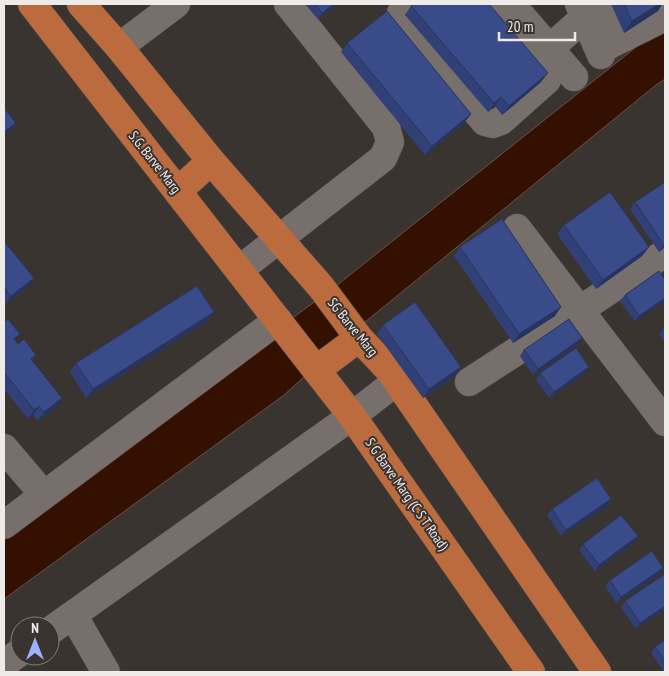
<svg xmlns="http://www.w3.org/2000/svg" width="669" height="676" font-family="'PT Sans Narrow',sans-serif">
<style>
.water{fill:#331000;stroke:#6b5246}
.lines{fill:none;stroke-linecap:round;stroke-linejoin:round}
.minor-casing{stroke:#57514f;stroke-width:29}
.major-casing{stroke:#57514f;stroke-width:29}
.minor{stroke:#776f6c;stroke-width:28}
.major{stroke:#bb6b3d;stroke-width:28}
.wall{fill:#314076}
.shaded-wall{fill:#283460}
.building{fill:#394b89;stroke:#283460}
.labels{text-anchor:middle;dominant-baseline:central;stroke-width:4;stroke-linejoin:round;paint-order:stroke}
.street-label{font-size:14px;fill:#efebe9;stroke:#3a3431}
</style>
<rect width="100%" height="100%" fill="#3a3431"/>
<path class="water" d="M665 24V79L656 85 365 322 284 395 4 599V531L336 286Z"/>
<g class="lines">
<g class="minor-casing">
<path id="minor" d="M409 4C403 9 399 12 401 20L485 122 493 124 501 121 547 80 479 4
M511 4 574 77
M579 4 601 55
M603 4 619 40
M119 47 176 4
M550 48 585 17
M599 50 659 20 665 13
M517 228 665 422
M239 270 383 158 390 142 386 127 288 4
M469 382 580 310 665 253
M4 448 44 495
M4 525 278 320
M73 615 106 672
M50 631 352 416 397 381
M4 664 20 652"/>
</g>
<g class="major-casing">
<path id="major" d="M32 4 352 416 531 672
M81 4 119 47 211 161 321 287 359 338 390 371 597 672
M178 191 211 161
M316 370 359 338"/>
</g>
<use href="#minor" class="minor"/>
<use href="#major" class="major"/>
</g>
<path class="wall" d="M305 4H337L318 19Z
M611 4H662L658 11 624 33Z
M411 6 541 82 502 115 495 106 488 112 405 15Z
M347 43 471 114 464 123 425 155 341 52Z
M635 202 665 247 659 252 630 209Z
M564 225 649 247 642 256 596 289 557 234Z
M4 241 27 287 5 305 4 304Z
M460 247 555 316 513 343 454 256Z
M665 280 635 322 620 301 625 295Z
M214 312 207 321 86 398 70 372 76 363Z
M4 322 15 340 62 398 56 407 38 421 33 415 28 419 4 389Z
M383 325 454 377 423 398 377 334Z
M665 326V343L659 334Z
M582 338 578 344 533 375 520 356 524 350Z
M589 367 585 373 549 398 536 380 540 373Z
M607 506 561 536 547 515 552 509Z
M638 536 633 543 595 571 579 550 583 544Z
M663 568 659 574 616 603 605 586 610 580Z
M625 601 665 609 636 629 621 608Z
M665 640V672H664L651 653 655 647Z"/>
<path class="shaded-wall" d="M334 4H337L318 19 322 13Z
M659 4H662L658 11 624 33 632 21Z
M548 73 541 82 502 115 509 106Z
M501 97 495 106 488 112 494 103Z
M471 114 464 123 425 155 432 146Z
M16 123 11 129 4 135V132Z
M665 244V247L659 252 664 245Z
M649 247 642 256 596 289 603 280Z
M34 278 27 287 5 305 11 296Z
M665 298V301L635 322 639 316Z
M561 307 555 316 513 343 519 334Z
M214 312 207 321 86 398 93 389Z
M582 338 578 344 533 375 538 369Z
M461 367 454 377 423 398 429 389Z
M589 367 585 373 549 398 554 392Z
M62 398 56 407 38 421 44 412Z
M39 406 33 415 28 419 34 410Z
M611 499 607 506 561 536 566 530Z
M638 536 633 543 595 571 599 565Z
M663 568 659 574 616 603 621 597Z
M665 606V609L636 629 640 623Z"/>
<path class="building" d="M315 4H334L322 13Z
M414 4H489L548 73 509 106 501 97 494 103 411 6Z
M624 4H659L632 21Z
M387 11 471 114 432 146 347 43Z
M4 108 16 123 4 132Z
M665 182V244L664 245 635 202Z
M610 192 649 247 603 280 564 225Z
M502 219 561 307 519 334 460 247Z
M4 241 34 278 11 296 4 287Z
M659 271 665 280V298L639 316 625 295Z
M197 286 214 312 93 389 76 363Z
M415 302 461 367 429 389 383 325Z
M8 319 20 334 14 339 18 344 24 339 36 355 31 359 62 398 44 412 39 406 34 410 4 372V322Z
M569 319 582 338 538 369 524 350Z
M576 348 589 367 554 392 540 373Z
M597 478 611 499 566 530 552 509Z
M621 515 638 536 599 565 583 544Z
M652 551 663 568 621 597 610 580Z
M665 574V606L640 623 625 601Z
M665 640V661L655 647Z"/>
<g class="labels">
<g class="street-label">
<text transform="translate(155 162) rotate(52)">S.G. Barve Marg</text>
<text transform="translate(353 327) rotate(51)">SG Barve Marg</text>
<text transform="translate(407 494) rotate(55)">S G Barve Marg (C S T Road)</text>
</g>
</g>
<rect width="669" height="676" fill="none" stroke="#efebe9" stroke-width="10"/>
<g transform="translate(35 641)"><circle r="24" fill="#3a3431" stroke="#827d7b"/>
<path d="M0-4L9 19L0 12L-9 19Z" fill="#9cb4fd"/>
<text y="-8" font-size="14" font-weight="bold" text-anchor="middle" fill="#efebe9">N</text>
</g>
<path d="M499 32v8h76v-8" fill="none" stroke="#efebe9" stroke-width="2.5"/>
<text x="507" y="32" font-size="15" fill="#efebe9" stroke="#3a3431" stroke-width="4" paint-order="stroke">20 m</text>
</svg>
